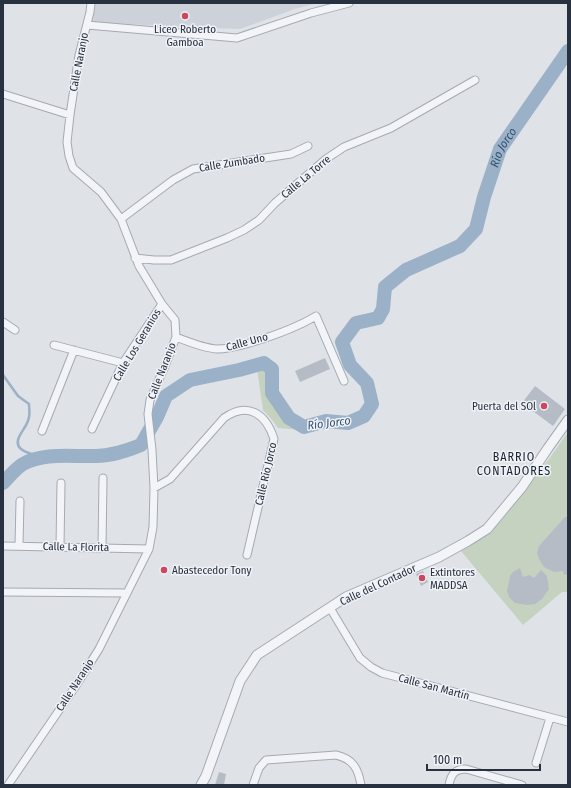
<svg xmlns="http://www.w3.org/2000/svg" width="571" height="788" font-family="'Fira Sans Condensed',sans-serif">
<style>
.built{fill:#cdd2da}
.green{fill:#c5d2c0}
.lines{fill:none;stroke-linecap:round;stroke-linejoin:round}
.stream{stroke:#9bb1c8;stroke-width:2.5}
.river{stroke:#9bb1c8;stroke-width:14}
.building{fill:#b6bcc5}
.minor-casing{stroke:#a4aab2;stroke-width:9}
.tertiary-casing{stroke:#a4aab2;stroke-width:11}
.minor{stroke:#f2f4f7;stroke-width:7}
.tertiary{stroke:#f2f4f7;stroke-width:9}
.poi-dot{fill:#cc465d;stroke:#eff2f6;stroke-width:1.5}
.labels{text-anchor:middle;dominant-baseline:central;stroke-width:3;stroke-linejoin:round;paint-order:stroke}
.poi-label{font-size:11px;fill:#28313f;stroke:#eff2f6;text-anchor:start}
.street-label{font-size:11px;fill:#28313f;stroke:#eff2f6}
.water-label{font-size:12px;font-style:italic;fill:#335172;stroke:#eff2f6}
.neighbourhood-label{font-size:12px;letter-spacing:1px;fill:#1b2230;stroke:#eff2f6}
</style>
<rect width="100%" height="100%" fill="#dfe3e8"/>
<path class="built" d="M94 3H317L295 9 240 29 204 28 93 22Z"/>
<path class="green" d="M257 369H267L269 371V394L288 420 303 430 278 428 273 421 263 410Z
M568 432V592H562L523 625 461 551 486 535 501 521 549 459Z"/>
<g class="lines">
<path class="stream" d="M3 375 18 396 29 404C29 408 30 413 29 417 28 425 22 430 19 437 12 452 35 455 45 457"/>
<path class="river" id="s1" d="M3 483C9 477 16 468 23 464 44 452 73 457 96 456 112 456 126 451 141 445L157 417 166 396 190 380 239 370 264 363 272 369V393L289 418 304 427 326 421 348 423 364 416 372 404 367 383 350 365 342 342 356 323 378 318 383 309 385 287 406 270 460 246 476 229 484 197 500 149 568 51"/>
</g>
<path class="building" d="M325 358 330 369 300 382 295 371Z
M535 386 565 409 553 426 522 403Z
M565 517H568V574L564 575 563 571 554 572 544 567 539 559 537 553 539 546Z
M520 568 523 577 530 575 534 578 541 570 547 576 549 589 542 599 535 604 527 605 520 604 515 603 509 597 507 591 510 576 513 572Z
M423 571 428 582 421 586 416 574Z
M219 772 226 774 224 785H215Z"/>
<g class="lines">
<g class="minor-casing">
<path id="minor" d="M87 25 237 38 311 13 349 3
M3 94 70 115
M121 219 173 180 193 169 291 154 308 146
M135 258 154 260H171L227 238 244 230 259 220 275 203 326 159 344 147 391 128 475 80
M3 322 15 330
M176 337C189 342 203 348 217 349 230 349 242 345 253 342 276 335 296 328 316 316L344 381
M54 345 123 363
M92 429 123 363 162 304
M42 431 74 350
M154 488 170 479 224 418C248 401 266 414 274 439L247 555
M3 546 149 549
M19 546 20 501
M60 547 61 483
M102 548 103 478
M3 592 127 593
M330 608 360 658 371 667 382 673 568 722
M536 763 550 718
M8 785 75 687 99 649 149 549 153 527 154 488 152 450 148 414 150 400 165 366 176 337 175 320 162 304 139 266 121 219 101 192 73 168 69 156 67 142 70 115 79 55 90 12 91 3
M253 785 259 768 266 760 336 755C353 759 358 768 361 785
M449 785C451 774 455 769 466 769L522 785"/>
</g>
<g class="tertiary-casing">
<path id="tertiary" d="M201 785 206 776 240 681 257 655 346 597 439 557 468 541 487 529 522 487 548 448 568 420"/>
</g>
<use href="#minor" class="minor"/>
<use href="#tertiary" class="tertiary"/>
</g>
<g class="poi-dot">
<circle cx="185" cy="16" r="4"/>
<circle cx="544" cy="406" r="4"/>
<circle cx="164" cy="570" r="4"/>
<circle cx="422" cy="578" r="4"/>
</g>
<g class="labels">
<g class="poi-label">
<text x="185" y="29" text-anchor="middle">Liceo Roberto<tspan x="185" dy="13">Gamboa</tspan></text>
<text x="536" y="406" text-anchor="end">Puerta del SOl</text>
<text x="172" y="570">Abastecedor Tony</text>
<text x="430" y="572">Extintores<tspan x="430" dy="13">MADDSA</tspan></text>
</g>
<g class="street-label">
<text transform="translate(79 62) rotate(-79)">Calle Naranjo</text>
<text transform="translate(232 163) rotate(-9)">Calle Zumbado</text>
<text transform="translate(306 177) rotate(-40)">Calle La Torre</text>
<text transform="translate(247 342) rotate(-15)">Calle Uno</text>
<text transform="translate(137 345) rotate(-59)">Calle Los Geranios</text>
<text transform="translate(162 371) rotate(-69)">Calle Naranjo</text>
<text transform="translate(266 474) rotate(-77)">Calle Río Jorco</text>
<text transform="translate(76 547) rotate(1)">Calle La Florita</text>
<text transform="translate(378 585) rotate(-25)">Calle del Contador</text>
<text transform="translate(75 685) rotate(-57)">Calle Naranjo</text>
<text transform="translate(434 687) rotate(15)">Calle San Martín</text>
</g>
<g class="water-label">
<text stroke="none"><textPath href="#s1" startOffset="812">Río Jorco</textPath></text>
<text transform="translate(329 423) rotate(-7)">Río Jorco</text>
</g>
<g class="neighbourhood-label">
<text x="514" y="457">BARRIO<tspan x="514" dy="14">CONTADORES</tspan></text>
</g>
</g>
<rect width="571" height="788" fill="none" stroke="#28313f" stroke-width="8"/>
<path d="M427 764v6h113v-6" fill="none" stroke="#28313f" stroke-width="2"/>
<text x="433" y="764" font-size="12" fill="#28313f" stroke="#eff2f6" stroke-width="3" paint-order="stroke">100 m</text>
</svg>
